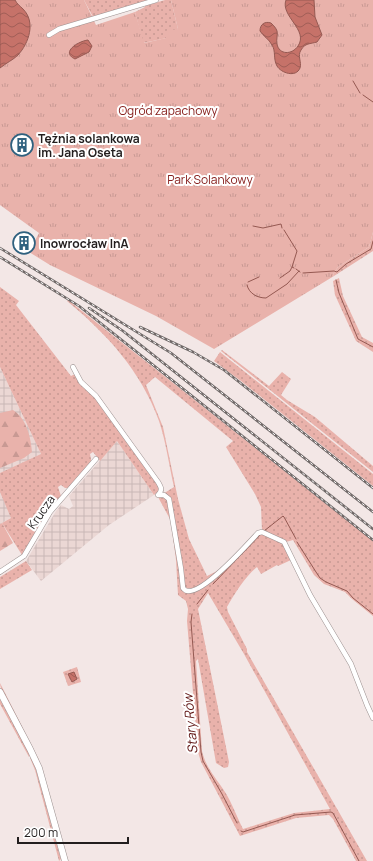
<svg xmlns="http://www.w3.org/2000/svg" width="373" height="861" font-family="Manrope,sans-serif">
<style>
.industrial{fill:url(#industrial-grid)}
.grass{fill:url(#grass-dots);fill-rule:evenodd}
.forest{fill:url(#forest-firs)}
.park{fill:url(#park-tufts)}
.water{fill:url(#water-waves);stroke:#955952}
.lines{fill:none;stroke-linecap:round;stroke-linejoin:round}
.stream{stroke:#955952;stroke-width:1}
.street-casing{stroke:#9d9291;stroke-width:5.5}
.secondary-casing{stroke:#9d9291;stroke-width:7}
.street{stroke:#fff;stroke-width:4.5}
.secondary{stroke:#fff;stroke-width:6}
.rail-casing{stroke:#706968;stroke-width:2.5}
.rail{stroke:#fff;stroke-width:1;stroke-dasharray:3;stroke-linecap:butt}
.labels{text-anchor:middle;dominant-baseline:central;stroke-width:4;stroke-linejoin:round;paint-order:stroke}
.park-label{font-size:12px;fill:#87211e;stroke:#fff}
.poi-label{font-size:12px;font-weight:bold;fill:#221e1e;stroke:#fff;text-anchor:start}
.street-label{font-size:12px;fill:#221e1e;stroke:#fff}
.water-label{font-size:13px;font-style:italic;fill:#5c0f0e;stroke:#fff}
</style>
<defs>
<pattern id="industrial-grid" width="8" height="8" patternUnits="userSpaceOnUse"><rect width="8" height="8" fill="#ebd7d4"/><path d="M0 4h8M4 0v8" fill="none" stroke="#c9b8b6"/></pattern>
<pattern id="grass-dots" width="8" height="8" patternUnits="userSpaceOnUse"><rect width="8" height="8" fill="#e9b2ab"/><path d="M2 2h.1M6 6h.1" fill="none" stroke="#c89993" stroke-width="1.8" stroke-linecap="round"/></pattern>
<pattern id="forest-firs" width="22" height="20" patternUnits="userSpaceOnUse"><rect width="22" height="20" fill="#e9b2ab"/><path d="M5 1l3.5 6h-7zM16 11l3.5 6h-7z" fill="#c89993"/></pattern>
<pattern id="park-tufts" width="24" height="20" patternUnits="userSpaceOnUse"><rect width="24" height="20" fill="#e9b2ab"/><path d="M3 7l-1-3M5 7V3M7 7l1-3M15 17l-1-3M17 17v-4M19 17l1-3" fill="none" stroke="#c89993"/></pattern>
<pattern id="water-waves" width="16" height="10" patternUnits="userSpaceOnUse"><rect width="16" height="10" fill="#c67269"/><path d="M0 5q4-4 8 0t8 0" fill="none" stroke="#a05d56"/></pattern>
</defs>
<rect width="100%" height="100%" fill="#f3e7e6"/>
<path class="industrial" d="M0 367 41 454 11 518 0 524Z
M117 441 154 495 109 525 41 581 26 561 56 511 61 505 69 509 73 506 69 496Z"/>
<path class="grass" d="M84 0H151L93 17Z
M165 0H171L178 29 167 38 143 43 135 12 145 7V6Z
M373 232V251L334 276 333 274 338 267 369 247Z
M339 278 343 296 362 337 373 343V352L356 341 335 295 333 281Z
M0 287 19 301 16 305 71 376 75 374 93 395 157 483 159 491 154 495 117 441 100 461 93 452 90 454 91 459V463L68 488H65L61 485 58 487 61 496 48 511 22 555 2 523 11 518 0 492V473L41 454 0 367Z
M68 300 373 541V616L352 599 345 592 324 584 314 575 293 540 286 542 262 531 261 507 255 494 226 447 233 441 155 377 146 385 163 427 178 499 189 539 207 576 221 569 259 535 263 534 283 543 291 560 278 566 277 565 261 574 257 567C245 577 235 593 227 607L228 612 247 649V652L367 861H356L333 819 329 815 296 818 240 836 201 762 198 752 187 621 188 609 186 601 178 595 176 560 171 521 158 497 174 487C169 465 166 442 159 421 141 371 107 334 67 301ZM208 593 244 654 330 809 294 813 243 829C237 817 232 803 225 792 216 778 206 768 202 751L196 661 198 659 216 763 224 768 228 767 229 762 198 609Z
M222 350 269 386 282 372 291 379 281 395 287 400 315 417 373 466V472L221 351Z
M220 352 373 474V486L241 381 214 361Z
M26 561 32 570 0 589V577Z
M77 667 81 682 68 686 63 672Z
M0 683 39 760 37 759C30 745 0 696 0 683Z
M0 699 30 755 29 757 0 704Z
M30 758 32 759 36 769 61 859 59 861 35 770Z"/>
<path class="forest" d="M13 410C26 418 31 437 32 452L24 458 0 468V413Z
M2 523 13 543 0 551V524Z"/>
<path class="park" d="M0 0H84L96 25 135 12 144 43 166 38 165 31 178 29 171 0H373V232L369 247 338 267 333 274 334 276 214 349 156 316 50 265 29 252 39 233 0 205Z"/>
<path class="water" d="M0 0H15C17 4 20 6 23 9 36 22 29 43 18 55 13 60 6 63 0 68Z
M286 0H314L315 17 322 35 317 42C310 44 305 43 301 50 297 56 302 62 300 68 296 78 281 73 277 66 273 59 276 51 272 45 269 39 263 36 260 31 260 24 265 21 271 23 274 26 276 28 277 31 278 35 276 39 277 44 279 55 292 55 298 46 309 30 280 16 286 0Z
M88 40 92 46 89 52 75 59C60 52 79 41 88 40Z
M74 672 77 679 72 682 68 674Z"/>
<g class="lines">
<path class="stream" d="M353 81 360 93
M363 95 373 102
M253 226 263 228 281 224 282 228
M284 230 297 251 292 267 294 268
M296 269 300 272
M303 273 334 271 337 272 346 264 371 249 373 241
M280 278 290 271 292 267
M336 280 339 293 358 339 373 347
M248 282 259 277
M247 285C249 294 258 298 266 298L287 284 299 271
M264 531 283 516 284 517 296 539
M297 542 316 572 320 578 326 582 347 591 353 598 373 614
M213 584 261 534
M197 604 208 590
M192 614 191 622 201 752 203 761 222 794 237 823
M241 831 243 832 295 815 331 812 333 813 359 861"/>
<g class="street-casing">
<path id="street" d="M49 35 59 29 156 0
M73 367 81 382 96 396 158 482C161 487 163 490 158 495H164L169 499 181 569 183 588C185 590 185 591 188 591 204 593 246 546 258 533L262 532 284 542 310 595 351 664 367 705 373 718
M0 572 24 556 50 512 96 459"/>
</g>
<g class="secondary-casing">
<path id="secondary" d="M0 692 30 749 39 768 65 861"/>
</g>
<use href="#street" class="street"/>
<use href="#secondary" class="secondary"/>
<g class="rail-casing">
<path id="rail" d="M0 248 171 353 373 512
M0 257 79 306 373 540
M89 308 123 331 373 529
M140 327 193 352 224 370 373 488"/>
</g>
<use href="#rail" class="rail"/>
</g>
<defs>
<g id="building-ring" transform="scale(1.15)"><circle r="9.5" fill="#fff" stroke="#2f617f" stroke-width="1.5"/><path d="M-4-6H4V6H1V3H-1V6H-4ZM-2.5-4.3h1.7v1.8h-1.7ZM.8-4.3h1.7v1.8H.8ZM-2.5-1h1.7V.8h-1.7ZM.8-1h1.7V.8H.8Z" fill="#2f617f"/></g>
</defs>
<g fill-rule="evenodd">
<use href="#building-ring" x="22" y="145"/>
<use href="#building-ring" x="24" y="243"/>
</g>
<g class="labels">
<g class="park-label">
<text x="168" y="110">Ogród zapachowy</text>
<text x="210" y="179">Park Solankowy</text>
</g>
<g class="poi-label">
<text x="38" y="138">Tężnia solankowa<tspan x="38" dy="14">im. Jana Oseta</tspan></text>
<text x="40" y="243">Inowrocław InA</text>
</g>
<g class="street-label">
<text transform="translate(41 512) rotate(-55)">Krucza</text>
</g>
<g class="water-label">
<text transform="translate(190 724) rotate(-95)">Stary Rów</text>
</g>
</g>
<path d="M18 837v6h110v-6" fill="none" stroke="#221e1e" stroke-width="2"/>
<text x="24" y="837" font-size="12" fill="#221e1e" stroke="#ffffff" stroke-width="3" paint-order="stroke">200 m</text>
</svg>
